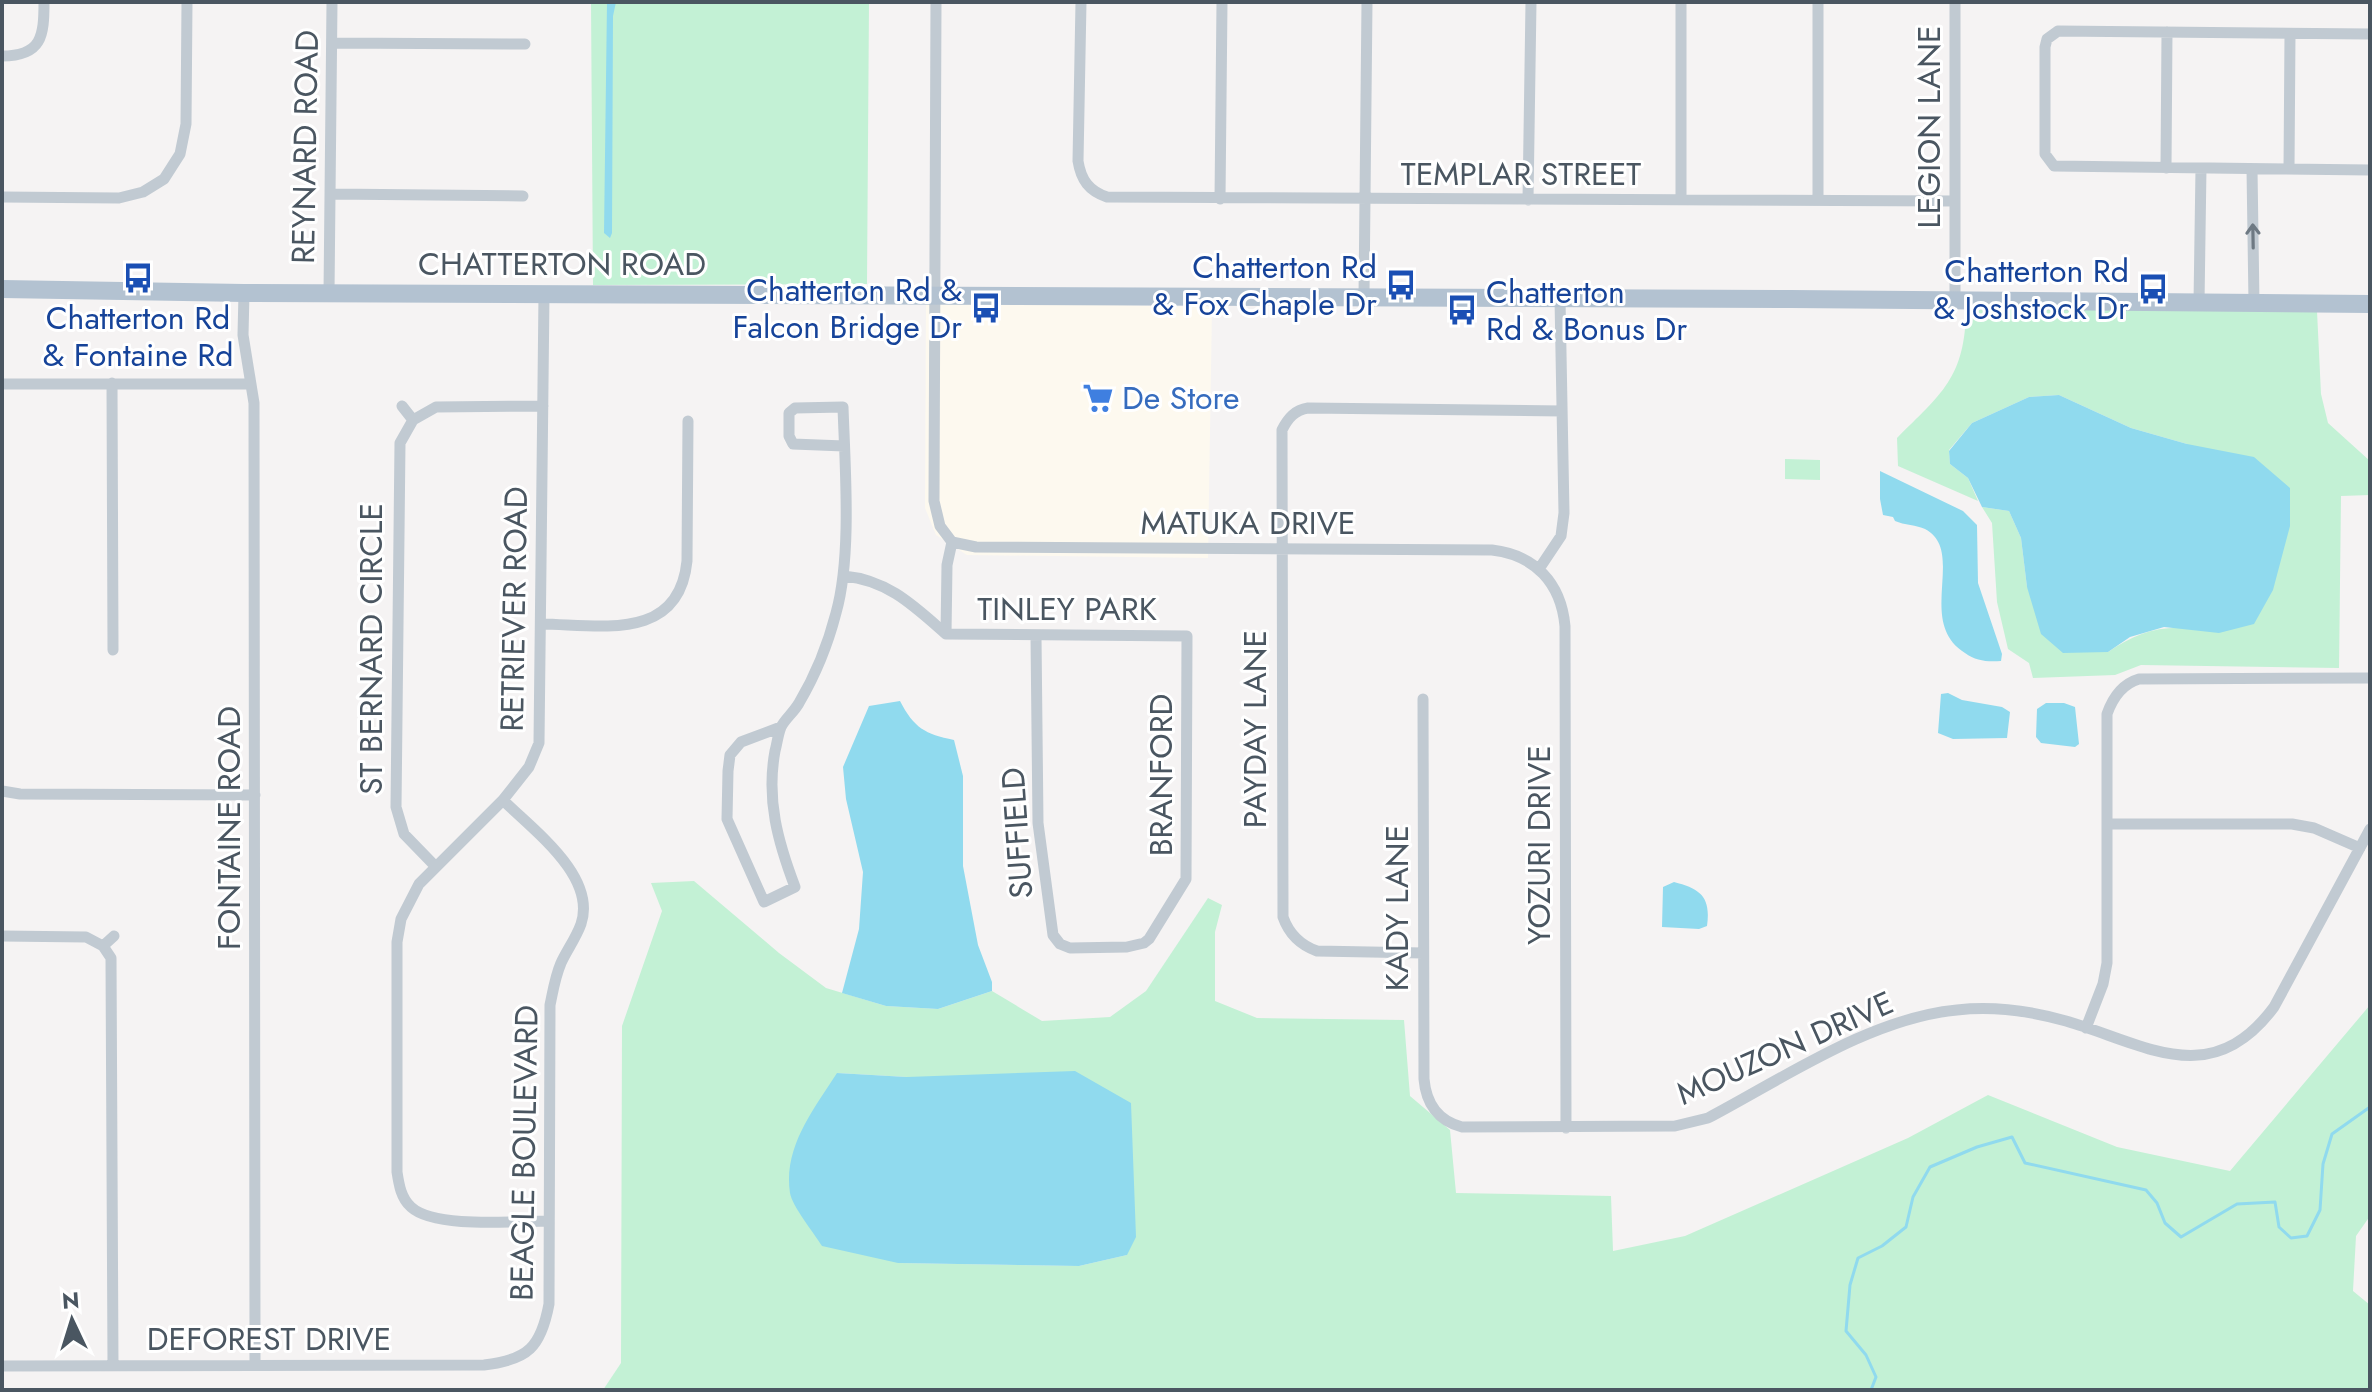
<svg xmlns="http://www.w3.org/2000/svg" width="2372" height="1392" font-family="Jost,sans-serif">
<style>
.commercial{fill:#fdf9ef}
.green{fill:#c3f1d5;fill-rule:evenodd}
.water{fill:#90daee}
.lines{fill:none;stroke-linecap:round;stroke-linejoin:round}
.stream{stroke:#90daee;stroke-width:3}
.street{stroke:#c1cad2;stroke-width:11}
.primary{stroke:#b3c2d1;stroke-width:18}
.oneway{stroke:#6e7983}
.labels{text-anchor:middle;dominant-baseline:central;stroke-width:6;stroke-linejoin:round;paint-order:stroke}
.street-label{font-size:32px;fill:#4a5661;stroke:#fff}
.transit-label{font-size:32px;fill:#164399;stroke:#fff;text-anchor:end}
.shop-label{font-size:32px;fill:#366cbe;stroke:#fff;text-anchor:start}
</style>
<rect width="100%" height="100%" fill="#f5f3f3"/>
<path class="commercial" d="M926 301 1212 307 1208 558 967 555 936 535 925 508Z"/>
<path class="green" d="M591 2H869L867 284 593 285Z
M2001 309 2317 311 2321 394 2328 423 2370 461V495L2341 496 2339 668 2141 665 2115 675 2033 678 2029 663 2008 649 1997 602 1992 523 1982 507 2009 511 2021 538 2027 587 2108 652C2133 635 2156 626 2186 628L2187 444 2131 428 2059 395 2029 397 1972 423 1949 450 1950 464 1968 478 1978 501 1898 466 1897 438C1941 394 1965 378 1966 310Z
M1785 459 1820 460V480L1785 479Z
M694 881 779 953 826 988 886 1006 938 1009 992 991 1042 1021 1110 1017 1146 991 1208 898 1222 905 1215 932V1001L1257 1018 1404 1020 1410 1096 1450 1130 1456 1193 1611 1196 1613 1251 1685 1236 1908 1138 1988 1095 2117 1147 2230 1171 2370 1005V1216L2356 1236 2353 1291 2370 1305V1390H603L621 1363 622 1026 662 911 651 883ZM837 1073 907 1077 1127 1255 1079 1266 898 1263Z"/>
<path class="water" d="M607 2H616L613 16 612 233 610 238 604 233Z
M2059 395 2131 428 2187 444 2254 457 2290 488V526L2273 590 2254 624 2219 633 2164 627 2130 637 2108 652 2063 653 2041 634 2027 587 2021 538 2009 511 1982 507 1968 478 1950 464 1949 451 1972 423 2029 397Z
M1880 471 1963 511 1977 525 1978 583 2002 654 2001 661C1987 662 1976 661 1965 653 1915 622 1967 551 1925 529 1917 525 1904 525 1895 521L1893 517 1883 515 1880 499Z
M1948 693 1962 700 2002 707 2010 712 2007 738 1953 739 1938 733 1941 694Z
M900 701C914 728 925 734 954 740L963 776V866L978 945 992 982V991L938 1009 886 1006 842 993 859 929 863 872 846 799 843 767 869 706Z
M2046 703H2064L2075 707 2079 744 2075 747 2041 743 2036 737 2037 709Z
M1674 882C1701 889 1711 897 1707 926L1699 929 1662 927 1663 887Z
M1075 1071 1131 1103 1136 1237 1127 1255 1079 1266 898 1263 822 1246C814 1233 792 1206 790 1193 783 1147 814 1109 837 1073L907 1077Z"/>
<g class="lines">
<path class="stream" d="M1871 1390 1876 1377 1866 1355 1846 1331 1850 1285 1858 1258 1882 1246 1906 1227 1913 1197 1930 1167 1977 1147 2012 1137 2025 1163 2146 1190 2157 1203 2165 1223 2181 1237 2237 1204 2275 1202 2279 1227 2291 1238 2307 1236 2320 1210 2323 1164 2332 1134 2370 1107"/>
<path class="street" d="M936 2 934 501 940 526 952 542
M1081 2 1078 161C1081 180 1089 191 1107 197L1955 201
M1818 2V200
M2370 34 2058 31 2047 39 2045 47V154L2054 166 2370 170
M332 43 525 44
M2 56C42 56 44 36 44 2
M2166 168 2167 32
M2252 169 2254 303
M2289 169 2290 34
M331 194 523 196
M2 197 119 198 143 192 164 179 180 154 186 124 187 2
M1220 199 1222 2
M1528 200 1531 2
M1681 200V2
M244 293 243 335 254 403 255 1365
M329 293 332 2
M544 294 539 743 529 767 503 800 419 884 401 919 397 942V1172C399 1185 401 1198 411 1207 435 1229 515 1221 549 1221
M1364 297 1367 2
M1955 301V2
M2199 303 2201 168
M112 383 113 650
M2 384H251
M402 406 413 420
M952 542 976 547 1492 550C1535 555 1561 583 1565 626L1566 1128
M1539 569 1561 536 1564 513 1560 299
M844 576C888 580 914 606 946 634L1187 636 1186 879 1149 939 1144 943 1127 947 1070 948 1060 944 1053 935 1038 823 1036 636
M542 624C601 625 679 642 687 561L688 421
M946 634 947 565 952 542
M1423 699 1424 1079C1426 1103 1438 1121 1462 1127L1675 1126 1708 1118C1784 1078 1871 1018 1957 1010 1994 1006 2031 1011 2066 1021 2145 1044 2211 1092 2274 1007L2370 829
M781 727 741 742 730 755 728 771 727 819 764 902 795 887C778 842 766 800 775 751 777 744 778 734 781 727 785 719 794 712 799 703 815 676 828 644 836 613 852 556 845 468 843 407L795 408 789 413V436L793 444 844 446
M2 791 20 794 255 795
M2108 824H2292L2314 828 2360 848
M436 867 404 834 396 807 400 443 413 420 436 407 543 406
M2 936 86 937 103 946 111 958 113 1365
M103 946 114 936
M1423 953 1317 951C1300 945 1289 934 1283 917L1282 430C1288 418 1295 410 1308 408L1562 411
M2086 1028 2103 984 2107 963V714C2113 697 2122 684 2139 679L2370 678
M2 1366 484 1365C528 1360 541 1347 549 1304L550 1005C553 991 555 977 561 963 567 950 576 938 581 924 597 876 533 830 503 800"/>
<path class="primary" d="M2 289 244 293 1791 299 2370 304"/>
</g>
<defs><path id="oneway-shaft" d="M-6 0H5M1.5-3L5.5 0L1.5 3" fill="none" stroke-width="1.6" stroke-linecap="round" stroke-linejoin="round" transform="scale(2)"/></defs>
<use class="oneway" href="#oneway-shaft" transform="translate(2253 236) rotate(-91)"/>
<defs>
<g id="bus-bare" transform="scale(2.4)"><path d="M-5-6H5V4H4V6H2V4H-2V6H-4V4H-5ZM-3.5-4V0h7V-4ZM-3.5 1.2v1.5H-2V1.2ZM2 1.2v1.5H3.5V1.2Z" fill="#1a4fb4" stroke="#fff" stroke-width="2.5" paint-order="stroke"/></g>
<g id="supermarket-bare" transform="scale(2.4)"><path d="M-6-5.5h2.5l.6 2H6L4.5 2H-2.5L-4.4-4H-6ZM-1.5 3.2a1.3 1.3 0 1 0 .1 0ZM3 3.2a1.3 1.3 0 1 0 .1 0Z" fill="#3f7fe0" stroke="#fff" stroke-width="2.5" paint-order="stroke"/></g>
</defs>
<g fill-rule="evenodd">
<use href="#bus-bare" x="138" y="278"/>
<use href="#bus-bare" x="1401" y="285"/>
<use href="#bus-bare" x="2153" y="289"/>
<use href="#bus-bare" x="986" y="308"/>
<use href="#bus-bare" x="1462" y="310"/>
<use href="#supermarket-bare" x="1098" y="398"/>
</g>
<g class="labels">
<g class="street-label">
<text transform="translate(1929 127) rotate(-90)">LEGION LANE</text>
<text transform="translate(305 147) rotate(-89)">REYNARD ROAD</text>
<text x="1521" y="174">TEMPLAR STREET</text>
<text x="562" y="264">CHATTERTON ROAD</text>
<text x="1248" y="523">MATUKA DRIVE</text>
<text transform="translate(514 609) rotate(-89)">RETRIEVER ROAD</text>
<text x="1067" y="609">TINLEY PARK</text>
<text transform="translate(371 649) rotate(-90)">ST BERNARD CIRCLE</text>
<text transform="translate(1255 729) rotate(-90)">PAYDAY LANE</text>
<text transform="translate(1161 775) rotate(-90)">BRANFORD</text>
<text transform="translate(229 828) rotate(-90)">FONTAINE ROAD</text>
<text transform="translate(1017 833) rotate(-94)">SUFFIELD</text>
<text transform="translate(1539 845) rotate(-90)">YOZURI DRIVE</text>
<text transform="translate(1397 908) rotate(-90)">KADY LANE</text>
<text transform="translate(1785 1048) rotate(-24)">MOUZON DRIVE</text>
<text transform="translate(524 1153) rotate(-89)">BEAGLE BOULEVARD</text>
<text x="269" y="1339">DEFOREST DRIVE</text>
</g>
<g class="transit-label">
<text x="1377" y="267">Chatterton Rd<tspan x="1377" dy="37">&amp; Fox Chaple Dr</tspan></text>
<text x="2129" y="271">Chatterton Rd<tspan x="2129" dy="37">&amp; Joshstock Dr</tspan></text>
<text x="962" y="290">Chatterton Rd &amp;<tspan x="962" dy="37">Falcon Bridge Dr</tspan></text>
<text x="1486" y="292" text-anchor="start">Chatterton<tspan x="1486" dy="37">Rd &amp; Bonus Dr</tspan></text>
<text x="138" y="318" text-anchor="middle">Chatterton Rd<tspan x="138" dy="37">&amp; Fontaine Rd</tspan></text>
</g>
<g class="shop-label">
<text x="1122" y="398">De Store</text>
</g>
</g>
<rect width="2372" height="1392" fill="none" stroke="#4a5661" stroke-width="8"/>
<g transform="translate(72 1320) rotate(356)" stroke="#ffffff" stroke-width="6" paint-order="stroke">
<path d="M0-6L14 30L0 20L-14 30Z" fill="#4a5661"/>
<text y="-12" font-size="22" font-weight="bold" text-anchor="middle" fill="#4a5661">N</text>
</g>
</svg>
